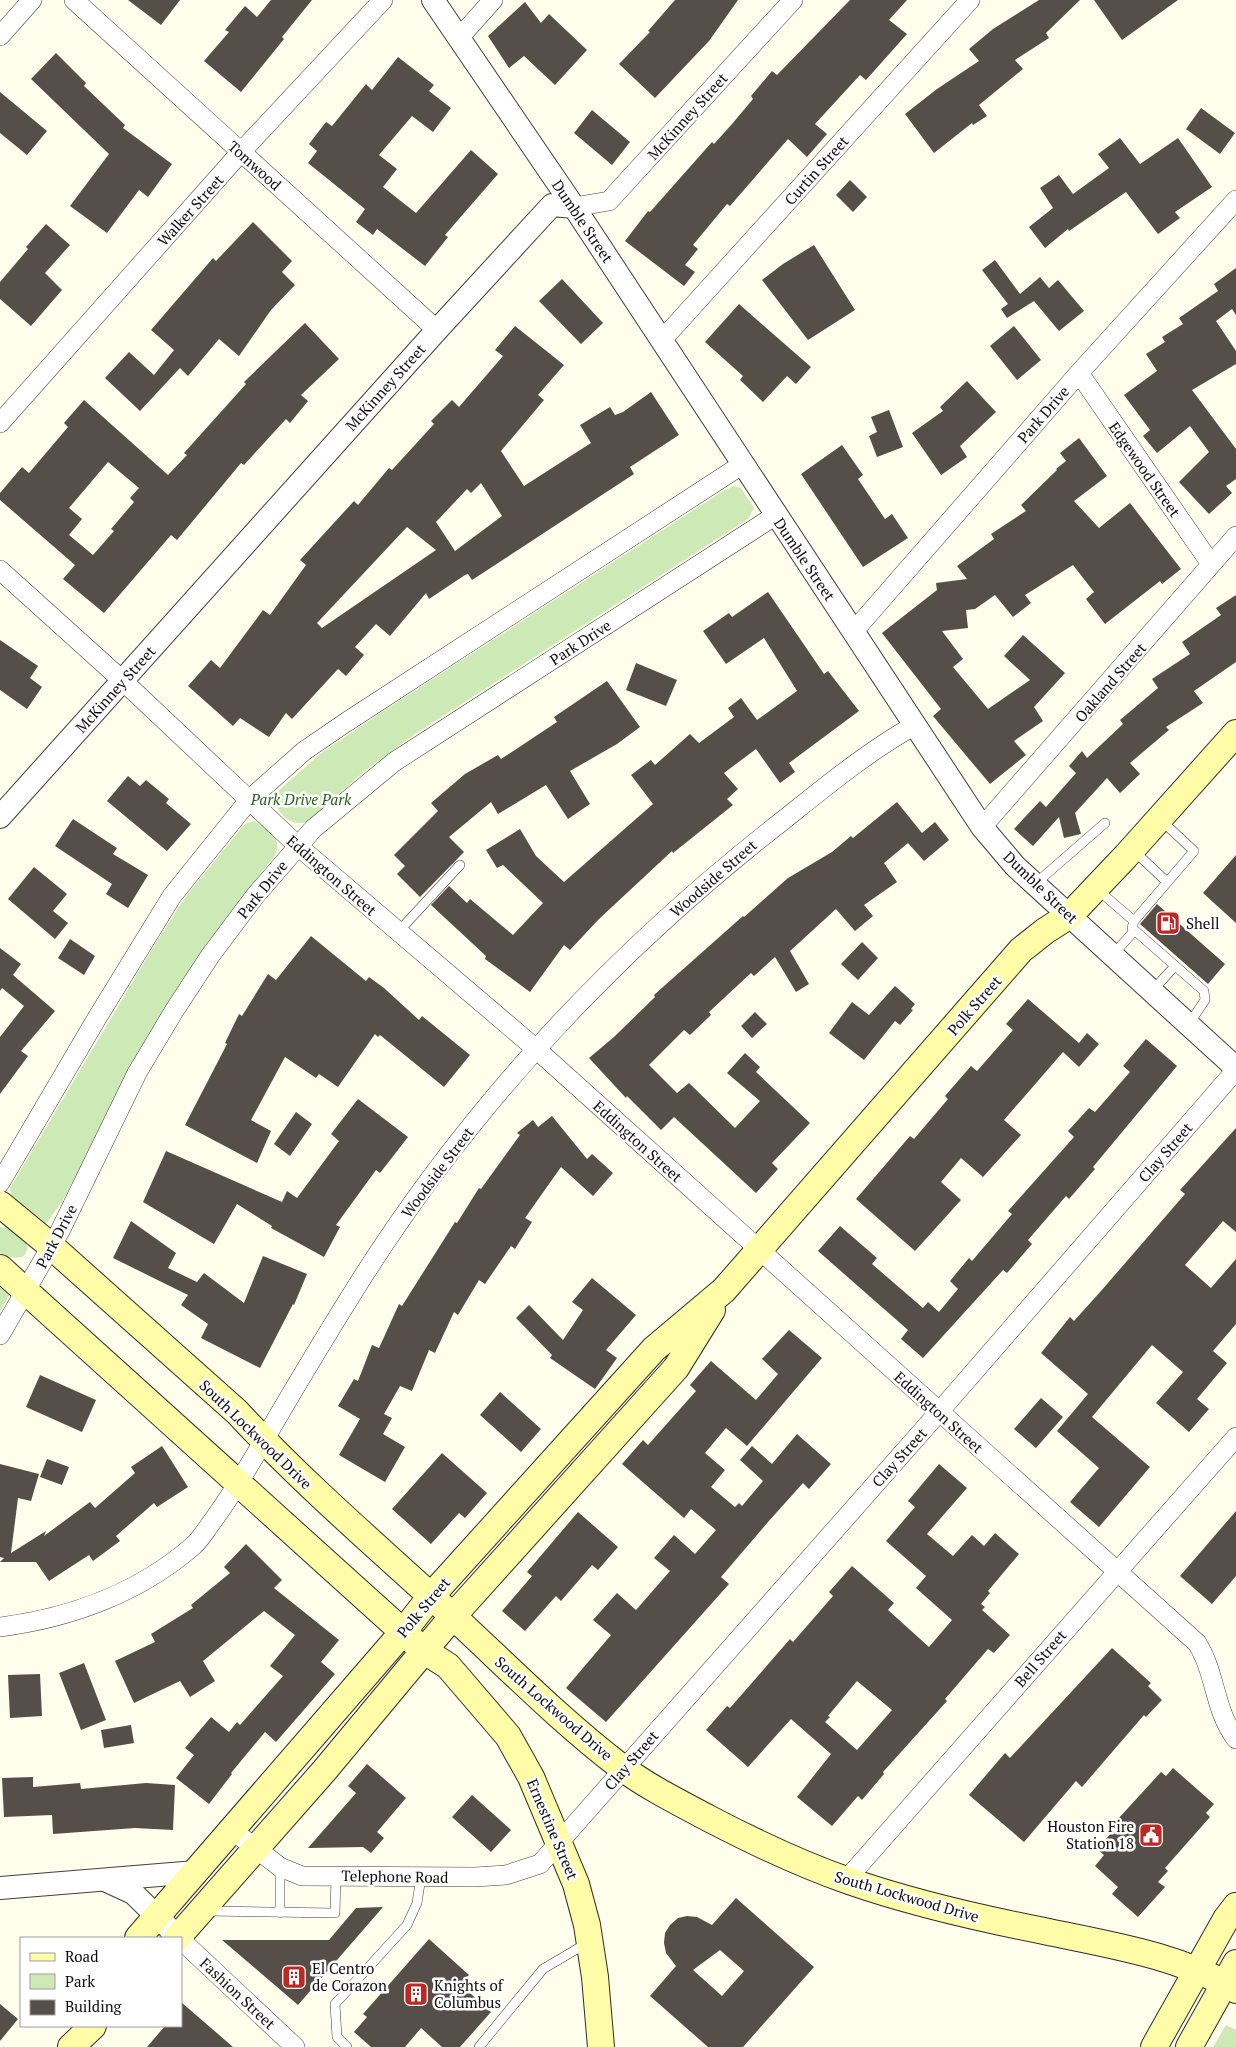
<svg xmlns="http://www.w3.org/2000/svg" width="1236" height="2047" font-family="'PT Serif',serif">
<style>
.green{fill:#cce9b6}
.building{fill:#554e49;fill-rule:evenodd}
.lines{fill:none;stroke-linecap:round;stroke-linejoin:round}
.service-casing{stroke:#3f3f3f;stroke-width:10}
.minor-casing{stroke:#3f3f3f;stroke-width:20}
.tertiary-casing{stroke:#3f3f3f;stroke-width:24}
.secondary-casing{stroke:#2e2e2e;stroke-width:28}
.service{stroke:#fff;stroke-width:9}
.minor{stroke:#fff;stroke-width:19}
.tertiary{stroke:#fff;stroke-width:22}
.secondary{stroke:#fffca7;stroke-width:26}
.labels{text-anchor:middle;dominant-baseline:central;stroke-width:5;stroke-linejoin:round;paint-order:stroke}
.street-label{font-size:15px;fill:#0c0c0c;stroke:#fff}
.park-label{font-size:15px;font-style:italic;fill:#26641c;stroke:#fff}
.poi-label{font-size:15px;fill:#0c0c0c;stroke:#fff;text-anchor:start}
</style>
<rect width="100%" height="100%" fill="#fffdec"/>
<path class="green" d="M734 486 741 488 754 508 748 519 415 734 366 770 307 822C291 827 279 814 274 800L276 793 320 754 388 708 723 491Z
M254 821C269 828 283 839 275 855L209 941 184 978 61 1203 45 1225 11 1195 10 1188 154 946 186 896 245 824Z
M0 1227C14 1228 23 1235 28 1248L24 1256C16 1259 6 1258 0 1252Z
M0 1282 8 1289 9 1295 0 1312Z
M1226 2025 1236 2030V2047H1213Z"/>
<path class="building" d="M128 0H180L161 25Z
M271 0H312L282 37 284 39 241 92 204 61 229 32 225 30 245 6 257 17Z
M675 0H738L709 41 655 98 619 64 650 32 648 31Z
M850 0H907L889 20 907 34 866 80 860 75 815 124 827 134 807 157 788 139 730 206 727 204 693 245 698 249 685 265 695 272 684 286 625 241 648 211 650 212 712 142 714 144 732 124 753 99 751 96 772 71 777 75Z
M1039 0H1080L1046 33 1049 38 1015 60 1023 69 979 105 987 116 973 125 972 123 934 153 905 114 937 89 979 61 969 49 993 29Z
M1094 0H1178L1122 40Z
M525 2 541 23 549 14 587 50 555 85 524 56 509 68 488 36Z
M56 53 86 83 84 86 125 125 123 128 172 164 148 197 139 190 107 233 70 206 109 154 31 79Z
M398 57 434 85 429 91 451 108 433 132 412 116 379 155 397 169 383 187 416 213 471 150 498 174 445 235 448 237 425 266 377 229 373 235 356 222 365 209 308 163 317 151 309 144 326 122 332 126 366 84 372 90Z
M0 92 47 131 27 155 0 133Z
M1201 108 1235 133 1220 154 1186 129Z
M592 110 630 142 612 165 574 133Z
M1120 138 1140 164 1178 138 1212 187 1175 212 1180 218 1158 234 1126 192 1069 231 1068 229 1045 248 1029 227 1053 208 1040 188 1059 175 1073 194 1109 168 1098 154Z
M850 180 867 197 853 212 836 195Z
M253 222 292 261 282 272 295 285 271 310 239 356 219 339 188 376 180 368 140 411 105 378 129 352 154 375 174 350 151 330 213 258 216 261Z
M46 224 70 245 45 273 62 290 31 326 0 299V282L28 249 26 247Z
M814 245 855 310 808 340 762 280 783 264Z
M995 260 1020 294 1040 277 1049 288 1058 280 1084 311 1059 331 1034 301 1007 318 1001 309 1008 304 982 270Z
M1236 268V315L1232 309 1216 321 1236 351V364L1192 390 1236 449V479L1226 486 1232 493 1209 514 1179 482 1209 452 1190 426 1157 453 1143 436 1150 430 1124 395 1157 371 1146 354 1165 342 1162 337 1183 324 1179 318 1218 291 1214 284Z
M562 279 603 323 581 344 539 301Z
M739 304 811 367 796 384 787 376 763 402 740 380 743 376 705 342Z
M305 323 339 359 301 395 308 401 290 423 286 419 244 465 241 463 177 540 171 535 104 613 63 579 75 565 0 500V493L22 467 29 473 68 427 64 423 84 400 168 475 187 455 184 453 246 384 244 382ZM108 462 139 488 130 498 134 502 111 529 114 531 93 555 69 535 82 519 69 508Z
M515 326 564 365 538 395 544 400 501 451 524 486 591 443 580 425 610 407 615 415 623 412 651 392 679 435 630 467 634 474 472 580 468 574 465 575 429 599 426 593 390 636 376 624 355 647 364 655 346 676 338 669 292 719 286 713 269 737 240 718 233 726 188 686 211 660 220 668 263 610 270 615 306 565 300 560 354 501 358 505 389 468 392 470 434 424 431 421 452 400 459 407 503 356 495 350ZM481 483 502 516 455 551 436 522 467 489 471 493ZM407 527 436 550 322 628 317 623Z
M1014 326 1041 360 1017 380 990 346Z
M967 381 996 412 960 446 967 457 941 475 912 433 943 411 940 407Z
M889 410 903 447 877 457 869 436 877 432 871 417Z
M1079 438 1107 476 1074 501 1099 528 1130 503 1181 569 1162 584 1160 581 1105 624 1086 599 1094 592 1073 565 1025 595 1031 603 1013 617 995 595 975 609 966 610 968 628 942 631 963 659 953 667 988 709 1030 680 1004 656 1023 635 1065 673 1034 707 1043 721 1014 741 1026 755 990 784 933 716 941 709 882 633 937 590 936 583 967 579 957 566 994 539 991 534 1026 511 1021 505 1057 470 1056 469 1066 461 1060 453Z
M842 445 863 475 858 479 885 519 892 514 908 538 863 567 801 474Z
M768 592 824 674 828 671 859 711 789 763 795 772 780 783 756 749 724 773 738 789 727 799 733 805 673 853 672 851 599 919 570 950 564 945 530 992 485 959 486 956 431 905 449 886 467 903 470 899 513 935 543 903 503 865 497 868 486 850 520 829 536 856 564 882 653 804 631 775 651 760 655 765 690 734 699 743 734 717 728 708 741 698 757 720 797 691 764 638 726 664 703 631 729 613 732 617Z
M1236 595V662L1194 691 1203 703 1166 727 1169 730 1130 763 1140 774 1120 793 1107 778 1075 813 1081 834 1064 838 1059 817 1033 846 1014 829 1040 801 1046 807 1076 773 1069 766 1082 751 1087 758 1123 724 1120 720 1158 688 1152 679 1190 654 1182 642 1221 615 1216 608Z
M0 640 38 666 30 678 42 687 27 709 0 690Z
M636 663 677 680 666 706 626 690Z
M607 681 640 727 617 744 570 771 590 804 568 819 546 785 498 814 491 802 449 837 464 852 420 897 397 874 405 866 394 855 438 811 431 803 465 774 498 755 501 759 557 722 554 717Z
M128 776 140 786 146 780 169 799 166 803 191 824 167 851 107 801Z
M897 802 922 833 935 822 949 840 924 861 908 843 884 863 897 882 864 905 873 916 855 931 836 909 790 951 809 984 796 992 775 957 754 976 751 973 709 1012 711 1015 690 1035 684 1030 649 1065 677 1093 689 1083 735 1128 760 1101 727 1073 745 1053 760 1067 756 1072 810 1123 772 1163 778 1169 756 1193 674 1117 661 1130 627 1096 626 1098 589 1058 614 1037 655 997 654 995 743 916 744 917 788 878 832 852 851 836 853 838Z
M73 819 117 848 113 854 148 875 128 908 106 894 112 884 55 846Z
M1236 855V923L1203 893Z
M34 867 67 894 53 911 68 923 55 939 8 899Z
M1157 904 1225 964 1208 984 1140 924Z
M311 936 366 981 369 977 384 988 419 1020 422 1016 470 1055 444 1087 380 1035 378 1037 375 1034 338 1087 319 1074 316 1078 285 1057 251 1120 271 1131 257 1163 185 1125 227 1044 225 1043 239 1014 242 1016 268 974 276 980Z
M70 939 95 956 84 975 58 958Z
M862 942 878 958 858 980 841 964Z
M0 948 21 964 13 975 55 1011 21 1051 28 1056 0 1094V1037L24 1006 2 988 0 991Z
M895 986 915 1004 911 1009 913 1010 900 1025 895 1021 864 1060 829 1033 852 1002 869 1015Z
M1028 999 1079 1043 1087 1033 1099 1044 1079 1067 1063 1052 1004 1120 1021 1135 983 1177 961 1158 941 1182 961 1200 915 1251 856 1199 910 1136 914 1139 948 1099 945 1096 971 1066 977 1071 1013 1030 1006 1024Z
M755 1012 767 1024 752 1038 741 1026Z
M1146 1039 1177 1066 1093 1167 1095 1169 1069 1199 1066 1196 1028 1240 1032 1244 1007 1273 1003 1270 923 1358 901 1339 908 1330 818 1251 840 1226 877 1258 872 1264 923 1308 928 1302 939 1312 958 1289 950 1281 969 1258 972 1261 1012 1214 1008 1211 1074 1137 1068 1131 1089 1108 1095 1112 1130 1072 1123 1066Z
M358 1099 408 1137 380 1173 376 1170 336 1225 340 1227 324 1257 271 1228 272 1226 237 1204 214 1244 143 1202 166 1151 282 1202 287 1191 297 1198 339 1141 331 1134Z
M296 1112 312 1124 290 1156 274 1144Z
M552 1116 587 1159 592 1154 613 1173 593 1196 561 1167 525 1218 532 1222 515 1249 511 1246 485 1284 479 1280 458 1315 454 1312 435 1353 429 1350 412 1391 400 1386 384 1414 392 1418 383 1434 405 1447 385 1482 339 1455 360 1419 338 1406 354 1379 358 1381 372 1345 379 1348 399 1304 402 1306 455 1222 457 1223 479 1188 481 1189 520 1135 517 1133 533 1120 538 1127Z
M1236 1128V1232L1223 1221 1185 1265 1211 1288 1236 1259V1324L1213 1351 1227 1363 1197 1399 1209 1409 1189 1432 1156 1403 1183 1372 1152 1345 1092 1417 1150 1467 1099 1527 1070 1502 1099 1468 1057 1431 1088 1394 1041 1353 1070 1317 1074 1321 1101 1291 1185 1194 1180 1190Z
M131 1221 176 1253 168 1268 197 1282 204 1273 244 1303 263 1256 307 1274 294 1305 293 1304 260 1368 201 1338 208 1324 181 1305 188 1295 113 1258Z
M592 1278 636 1315 606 1350 617 1358 595 1389 550 1358 552 1355 516 1318 529 1305 563 1340 583 1310 572 1302Z
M789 1330 822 1358 747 1446 726 1428 705 1453 725 1470 711 1487 735 1507 739 1503 742 1506 763 1481 740 1460 752 1446 772 1464 797 1434 831 1464 809 1489 803 1483 768 1522 721 1577 729 1584 606 1722 566 1688 611 1635 593 1620 617 1593 636 1610 670 1571 654 1558 674 1535 695 1554 716 1530 691 1509 684 1518 622 1464 643 1440 648 1445 696 1391 690 1385 711 1361 756 1400 778 1374 762 1359Z
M40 1375 96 1400 82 1432 26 1407Z
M500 1392 541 1429 521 1452 480 1415Z
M1041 1398 1063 1417 1036 1448 1014 1429Z
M162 1446 188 1487 157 1507 154 1503 116 1536 120 1541 93 1561 89 1555 49 1581 36 1562H0L4 1558 0 1557V1464L39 1474 31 1501 18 1498 11 1553 46 1531 44 1536 90 1502 95 1508 135 1473 131 1467Z
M442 1453 487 1493 465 1518 459 1513 431 1544 392 1509Z
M47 1459 69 1467 62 1485 40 1477Z
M939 1464 967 1488 927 1534 953 1556 972 1535 984 1546 995 1533 1019 1554 988 1591 990 1593 981 1604 985 1607 982 1610 1010 1635 994 1653 988 1649 945 1699 947 1701 883 1772 884 1774 862 1800 858 1796 832 1826 797 1797 831 1754 791 1719 748 1767 706 1730 727 1706 730 1708 790 1639 793 1642 833 1596 829 1592 852 1566 894 1603 888 1610 929 1647 952 1620 916 1588 926 1576 886 1541 915 1507 908 1501ZM857 1681 892 1710 857 1750 825 1722 830 1717 828 1716Z
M1236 1511V1576L1212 1604 1180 1576Z
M578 1512 618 1547 598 1570 592 1565 561 1601 556 1596 525 1631 502 1611 532 1576 527 1572Z
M246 1544 282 1580 274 1588 339 1640 321 1662 335 1674 276 1742 265 1732 231 1773 232 1774 209 1804 176 1778 194 1755 185 1748 211 1717 229 1732 237 1722 240 1725 283 1676 270 1666 295 1635 264 1611 203 1661 215 1681 190 1697 180 1681 134 1703 115 1661 155 1642 151 1634 193 1608 191 1605 230 1573 224 1567Z
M1112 1648 1151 1683 1148 1686 1162 1700 1146 1717 1144 1715 1082 1787 1076 1781 1024 1842 969 1795 1005 1753 1010 1758Z
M84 1663 106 1720 81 1730 59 1673Z
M40 1674 42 1716 10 1718 8 1675Z
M131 1725 134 1743 104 1748 101 1730Z
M367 1764 406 1798 377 1832 384 1838 371 1853 363 1847 308 1848 356 1793 348 1786Z
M1173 1768 1214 1804 1206 1813 1210 1817 1165 1868 1168 1871 1158 1882 1165 1887 1138 1917 1112 1894 1118 1887 1095 1866 1104 1855 1097 1849 1121 1822 1118 1819 1161 1772 1166 1776Z
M33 1777V1787L80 1783 81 1789 146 1783 175 1785 173 1830 135 1828 53 1834 52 1815 4 1817 2 1778Z
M472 1795 511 1830 491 1852 452 1817Z
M736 1898 814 1967 743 2047H708L650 1996 676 1966 666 1953 664 1943 665 1933 670 1925 678 1918 687 1916 697 1917 712 1925ZM720 1950 744 1971 722 1996 693 1970Z
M383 1907 298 2005 222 1940H329L356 1908Z
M429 1939 469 1975 460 1984 491 2012 460 2047H442L421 2028 405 2047H371L354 2032 367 2017 363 2014Z
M181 2002 233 2047H147L165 2026H181Z
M0 2004 18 2019 0 2041Z"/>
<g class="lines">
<g class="service-casing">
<path id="service" d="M1162 821 1194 851 1134 921 1132 928 1204 991 1205 1000 1189 1024
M1133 850 1167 882
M1035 884 1105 823
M1098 890 1134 921
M398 932 460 865
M1113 955 1134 931
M1152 991 1175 966
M207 1911 335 1913 336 1876
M280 1913V1867
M347 2047 337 2037 335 2004 407 1925 417 1903 421 1877
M479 2047 543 1969 587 1943"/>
</g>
<g class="minor-casing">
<path id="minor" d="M74 0 437 330
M0 36 32 0
M459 38 493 0
M574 207 609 201 793 0
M662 340 970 0
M1079 373 1211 564
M0 423 241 152 383 0
M0 570 123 681 298 846 535 1048 1197 1643C1216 1673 1214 1710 1236 1739
M854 631 1079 373 1236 200
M982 827 1236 536
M0 1183 97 1018 172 896 250 799 304 751 345 723 743 464
M0 1335 60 1231 137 1073 174 1011 210 956 255 896 313 829 394 762 776 515
M0 1627C70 1618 139 1593 193 1546 199 1541 204 1533 209 1526 229 1499 246 1471 263 1442 295 1387 328 1332 362 1278 474 1102 617 950 781 822 825 787 867 752 915 725
M232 1830 280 1867 302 1876 475 1877 506 1875 540 1864 939 1412 1236 1070
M846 1880 1236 1437
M181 1940 295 2047"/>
</g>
<g class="tertiary-casing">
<path id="tertiary" d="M433 0 574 207 982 827 1015 866 1236 1068
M0 817 437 330 552 205 574 207
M105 1880 133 1893 178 1937
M0 1888 196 1872"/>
</g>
<g class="secondary-casing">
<path id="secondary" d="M0 1204 51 1246 237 1412C302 1482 374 1544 444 1608 502 1661 558 1719 621 1767 648 1787 678 1802 708 1818 754 1842 800 1864 849 1881 912 1903 978 1918 1044 1931 1109 1945 1179 1955 1236 1990
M0 1268 423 1650 448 1666 508 1736 531 1777 576 1884 587 1925 595 1977 601 2047
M138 1938 403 1632 431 1596 654 1349 724 1290 1021 950 1045 931 1070 915 1126 856 1236 733
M177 1938 324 1771 453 1616 676 1368 712 1310
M71 2047 93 2026
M1154 2047 1226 1919 1236 1906
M1189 2047 1236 1963"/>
</g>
<use href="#service" class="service"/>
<use href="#minor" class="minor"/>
<use href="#tertiary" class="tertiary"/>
<use href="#secondary" class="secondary"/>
</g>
<defs>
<g id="fuel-square" transform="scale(1.25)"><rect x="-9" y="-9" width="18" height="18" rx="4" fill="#bd2824" stroke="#fff"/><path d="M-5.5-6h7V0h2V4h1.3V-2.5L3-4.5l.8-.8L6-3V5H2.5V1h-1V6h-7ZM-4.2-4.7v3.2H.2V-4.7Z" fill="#fff"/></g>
<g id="civic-square" transform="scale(1.25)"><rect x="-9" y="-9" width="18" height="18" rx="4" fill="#bd2824" stroke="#fff"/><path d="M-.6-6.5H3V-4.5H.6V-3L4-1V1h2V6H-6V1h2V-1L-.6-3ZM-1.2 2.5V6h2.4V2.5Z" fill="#fff"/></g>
<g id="building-square" transform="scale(1.25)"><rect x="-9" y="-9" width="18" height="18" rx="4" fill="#bd2824" stroke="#fff"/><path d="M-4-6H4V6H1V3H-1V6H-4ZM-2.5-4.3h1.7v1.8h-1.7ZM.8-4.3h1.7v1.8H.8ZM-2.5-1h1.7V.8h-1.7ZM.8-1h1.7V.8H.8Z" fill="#fff"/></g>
</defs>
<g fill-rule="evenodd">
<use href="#fuel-square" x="1168" y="923"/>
<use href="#civic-square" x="1151" y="1835"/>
<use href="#building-square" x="294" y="1977"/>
<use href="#building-square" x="416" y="1994"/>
</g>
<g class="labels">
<g class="street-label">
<text transform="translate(687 116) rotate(-48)">McKinney Street</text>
<text transform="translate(255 165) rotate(42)">Tomwood</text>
<text transform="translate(816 170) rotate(-48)">Curtin Street</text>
<text transform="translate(190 210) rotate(-48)">Walker Street</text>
<text transform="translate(583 221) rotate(56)">Dumble Street</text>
<text transform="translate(385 387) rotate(-48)">McKinney Street</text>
<text transform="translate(1043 414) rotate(-49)">Park Drive</text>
<text transform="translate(1145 469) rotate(55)">Edgewood Street</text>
<text transform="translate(805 559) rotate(56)">Dumble Street</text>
<text transform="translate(580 642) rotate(-33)">Park Drive</text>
<text transform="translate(1110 682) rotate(-49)">Oakland Street</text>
<text transform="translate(115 689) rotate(-48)">McKinney Street</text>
<text transform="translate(332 875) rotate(41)">Eddington Street</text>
<text transform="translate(713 878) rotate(-41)">Woodside Street</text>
<text transform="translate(1041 887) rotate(44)">Dumble Street</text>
<text transform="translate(262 889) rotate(-51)">Park Drive</text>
<text transform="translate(974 1005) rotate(-49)">Polk Street</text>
<text transform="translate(638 1141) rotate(42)">Eddington Street</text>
<text transform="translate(1165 1152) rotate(-49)">Clay Street</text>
<text transform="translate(437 1172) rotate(-53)">Woodside Street</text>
<text transform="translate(56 1236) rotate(-62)">Park Drive</text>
<text transform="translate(939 1412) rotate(42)">Eddington Street</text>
<text transform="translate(256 1434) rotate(44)">South Lockwood Drive</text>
<text transform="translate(899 1457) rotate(-48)">Clay Street</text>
<text transform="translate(423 1607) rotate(-50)">Polk Street</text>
<text transform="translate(1040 1658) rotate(-49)">Bell Street</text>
<text transform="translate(554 1708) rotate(41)">South Lockwood Drive</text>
<text transform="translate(631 1760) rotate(-49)">Clay Street</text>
<text transform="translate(553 1829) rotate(67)">Ernestine Street</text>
<text transform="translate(395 1876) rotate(1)">Telephone Road</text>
<text transform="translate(907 1896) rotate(16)">South Lockwood Drive</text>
<text transform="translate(238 1993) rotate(43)">Fashion Street</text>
</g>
<g class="park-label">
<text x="301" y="799">Park Drive Park</text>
</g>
<g class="poi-label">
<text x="1186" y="923">Shell</text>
<text x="1134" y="1826" text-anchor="end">Houston Fire<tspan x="1134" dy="17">Station 18</tspan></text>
<text x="312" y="1968">El Centro<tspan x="312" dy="17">de Corazon</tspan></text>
<text x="434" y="1985">Knights of<tspan x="434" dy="17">Columbus</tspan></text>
</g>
</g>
<rect x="20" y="1937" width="162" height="90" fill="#ffffff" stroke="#9e9e9e"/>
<rect x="30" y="1953" width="25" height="8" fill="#fffca7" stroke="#9e9e9e"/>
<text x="65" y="1962" font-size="15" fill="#0c0c0c">Road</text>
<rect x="30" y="1974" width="25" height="15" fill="#cce9b6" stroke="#9e9e9e"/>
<text x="65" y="1987" font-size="15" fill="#0c0c0c">Park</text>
<rect x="30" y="2000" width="25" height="15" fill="#554e49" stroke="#9e9e9e"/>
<text x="65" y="2012" font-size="15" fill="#0c0c0c">Building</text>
</svg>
